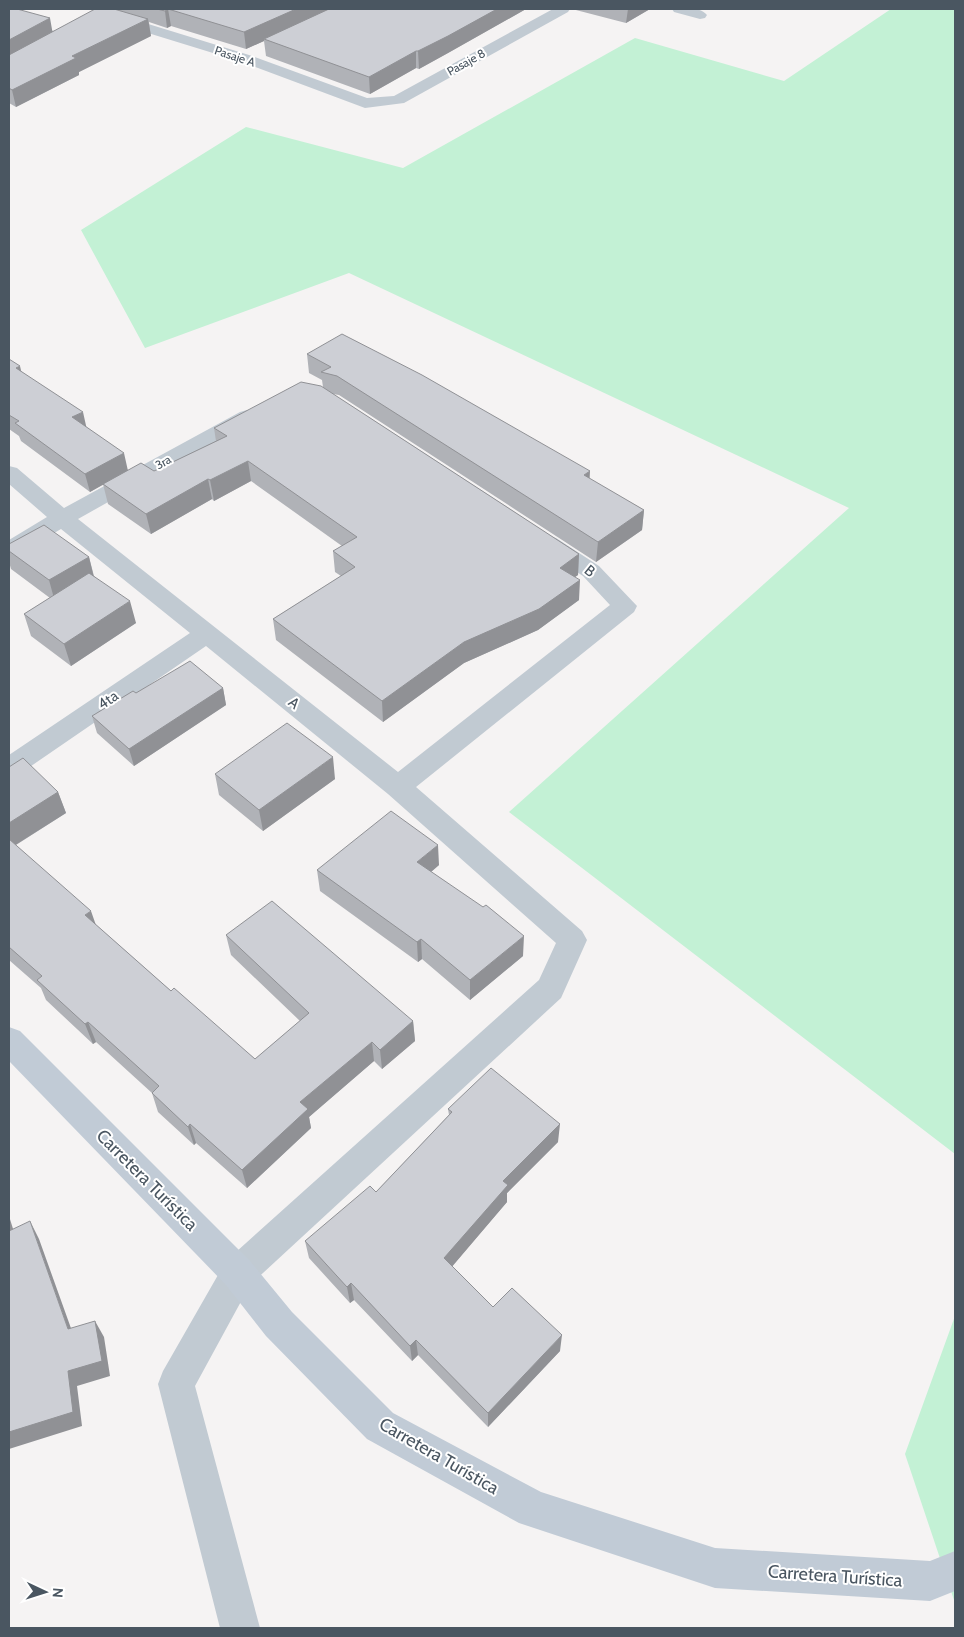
<svg xmlns="http://www.w3.org/2000/svg" width="964" height="1637" font-family="Cabin,sans-serif">
<style>
.green{fill:#c3f1d5}
.lines{fill:none;stroke-linecap:round;stroke-linejoin:round}
.minor{fill:#c1cad2;fill-rule:evenodd}
.secondary{fill:#c1cbd6;fill-rule:evenodd}
.wall{fill:#b0b2b7}
.shaded-wall{fill:#909195}
.building{fill:#cdcfd5;stroke:#909195}
.labels{text-anchor:middle;dominant-baseline:central;stroke-width:4;stroke-linejoin:round;paint-order:stroke}
.far-street-label{font-size:12px;fill:#4a5661;stroke:#fff}
.street-label{font-size:15px;fill:#4a5661;stroke:#fff}
.near-street-label{font-size:18px;fill:#4a5661;stroke:#fff}
</style>
<rect width="100%" height="100%" fill="#f5f3f3"/>
<path class="green" d="M891 9H955V1154L509 812 849 508 349 273 145 348 81 230 246 127 403 168 635 38 784 81Z
M955 1316V1603L905 1454Z"/>
<g class="lines">
<path class="minor" d="M553 9H570L568 12 404 103 365 108 239 61 109 21 107 18 109 15H119L249 55 367 98 394 96Z
M672 9C683 9 700 6 707 15L705 18 700 19 674 12Z
M247 410 254 412 258 416 254 420 78 519 398 772 610 605 583 576 540 548 536 543 540 538 548 536 556 538 599 566 637 606 634 612 416 787 582 931 587 940 561 998 250 1285 195 1386 260 1628H220L158 1384 163 1371 226 1261 539 980 556 943 388 794 206 646 18 775 9 778V755L190 633 61 529 17 555 9 557V540L47 517 9 484V466L17 468 64 508 240 412Z"/>
<path class="secondary" d="M9 1027 20 1031 250 1261 292 1312 393 1413 541 1492 715 1548 930 1561 955 1551V1591L930 1601 715 1588 519 1523 367 1439 266 1336 226 1285 9 1061Z"/>
</g>
<path class="wall" d="M9 9 53 31 120 11V9H526L448 53 419 69 416 68 370 94 266 56 264 41 246 49 171 26 167 28 149 22 151 36 79 72V75L16 107 9 103Z
M572 9H650L626 23Z
M307 354 589 479 644 510 642 530 596 562 339 395 333 394 579 554 578 575 575 577 579 600 538 630 464 663 383 722 276 640 273 619 341 576 335 572 333 551 342 546 251 481 214 501 212 499 151 534 108 504 103 484 90 492 21 441 19 436 9 429V359L21 371 86 427 128 470 154 471 216 441 214 428 323 387 322 380 309 373Z
M9 544 89 557 94 576 136 623 71 666 31 636 24 614 50 598 11 569 9 562Z
M223 688 226 705 134 766 97 733 92 716 136 693Z
M9 767 58 792 66 813 16 845 96 925 171 991 255 1059 300 1021 231 955 226 935 413 1021 415 1041 382 1069 374 1061 309 1117 311 1128 247 1188 196 1143 194 1145 158 1112 152 1093 96 1042 93 1044 46 1000 41 988 9 960Z
M215 774 335 779 263 831 219 795Z
M439 865 431 872 523 956 470 1000 422 959 418 962 320 891 317 870Z
M448 1109 558 1142 507 1193V1202L452 1266 493 1307 560 1351 488 1427 418 1355 412 1361 354 1300 350 1303 309 1258 305 1241 376 1192 449 1115Z"/>
<path class="shaded-wall" d="M168 9 171 26 167 28 165 11Z
M296 9H334L264 39V41L246 49 244 32Z
M497 9H526L448 53 419 69 418 51Z
M628 9H650L626 23Z
M50 18 53 35 9 59V40Z
M148 19 151 36 79 72V75L16 107 12 90 72 56Z
M416 51V68L370 94 369 77Z
M20 366 24 383 16 368Z
M83 412 87 430 72 417Z
M124 453 128 471 90 492 85 474Z
M248 461 251 481 214 501 210 480Z
M590 471 589 490 584 475Z
M208 479 212 499 151 534 146 514Z
M644 510 642 530 596 562 598 542Z
M579 554 578 575 559 588 560 568Z
M89 557 94 578 55 602 49 580Z
M580 580 579 600 538 630 464 663 383 722 382 701 464 642Z
M130 601 136 623 71 666 64 644Z
M223 688 226 705 134 766 129 749Z
M333 757 335 779 263 831 259 810Z
M58 792 66 813 9 849V823Z
M438 845 439 865 418 883 417 862Z
M91 911 98 931 85 915Z
M524 936 523 956 470 1000V980Z
M421 939 422 959 418 962 417 942Z
M413 1021 415 1041 382 1069 380 1050Z
M88 1022 96 1042 93 1044 85 1024Z
M372 1042 374 1061 309 1117 311 1128 247 1188 242 1170 300 1102Z
M190 1124 196 1143 194 1145 188 1127Z
M560 1124 558 1142 507 1193V1202L445 1275 444 1258 503 1181Z
M9 1216 19 1248 9 1231Z
M30 1221 39 1239 77 1345 68 1329Z
M351 1283 354 1300 350 1303 347 1287Z
M95 1321 104 1337 110 1376 77 1386 82 1426 9 1449V1432L68 1371Z
M562 1335 560 1351 488 1427V1413Z
M416 1340 418 1355 412 1361 410 1346Z"/>
<path class="building" d="M9 9H17L50 18 9 40Z
M95 9H114L148 19 72 56 76 58 12 90 9 88V55Z
M157 9H296L244 32 168 9 165 11Z
M329 9H497L448 36 418 51H416L369 77 264 39Z
M342 334 422 375 590 471 584 475 644 510 598 542 337 376 321 372 331 367 307 354Z
M9 359 20 366 16 368 83 412 72 417 124 453 85 474 15 423 19 421 9 415Z
M301 382 321 386 579 554 560 568 580 580 539 609 464 642 382 701 273 619 355 567 333 551 357 537 248 461 210 480 208 479 146 514 103 484 141 463 154 471 227 436 214 428Z
M44 525 89 557 49 580 9 551V544Z
M89 573 130 601 64 644 24 614Z
M190 661 223 688 129 749 92 716 133 691 136 693Z
M287 723 333 757 259 810 215 774Z
M23 758 58 792 9 823V767Z
M391 811 438 845 417 862 483 907 486 905 524 936 470 980 421 939 417 942 317 870Z
M9 839 91 911 85 915 171 991 174 988 255 1059 309 1013 226 935 272 901 413 1021 380 1050 372 1042 300 1102 308 1109 242 1170 190 1124 188 1127 152 1093 159 1086 88 1022 85 1024 37 980 42 976 9 947Z
M491 1068 560 1124 503 1181 508 1185 444 1258 493 1307 512 1288 562 1335 488 1413 416 1340 410 1346 351 1283 347 1287 305 1241 370 1186 376 1192 452 1112 448 1109Z
M30 1221 68 1329 95 1321 102 1361 68 1371 73 1412 9 1432V1231Z"/>
<g class="labels">
<g class="far-street-label">
<text transform="translate(235 56) rotate(18)">Pasaje A</text>
<text transform="translate(466 62) rotate(-29)">Pasaje 8</text>
<text transform="translate(163 462) rotate(-29)">3ra</text>
</g>
<g class="street-label">
<text transform="translate(590 571) rotate(39)">B</text>
<text transform="translate(108 700) rotate(-34)">4ta</text>
<text transform="translate(294 703) rotate(39)">A</text>
</g>
<g class="near-street-label">
<text transform="translate(147 1180) rotate(45)">Carretera Turística</text>
<text transform="translate(439 1456) rotate(30)">Carretera Turística</text>
<text transform="translate(835 1576) rotate(4)">Carretera Turística</text>
</g>
</g>
<rect width="964" height="1637" fill="none" stroke="#4a5661" stroke-width="20"/>
<g transform="translate(45 1592) rotate(94)" stroke="#ffffff" stroke-width="4" paint-order="stroke">
<path d="M0-4L9 19L0 12L-9 19Z" fill="#4a5661"/>
<text y="-8" font-size="14" font-weight="bold" text-anchor="middle" fill="#4a5661">N</text>
</g>
</svg>
